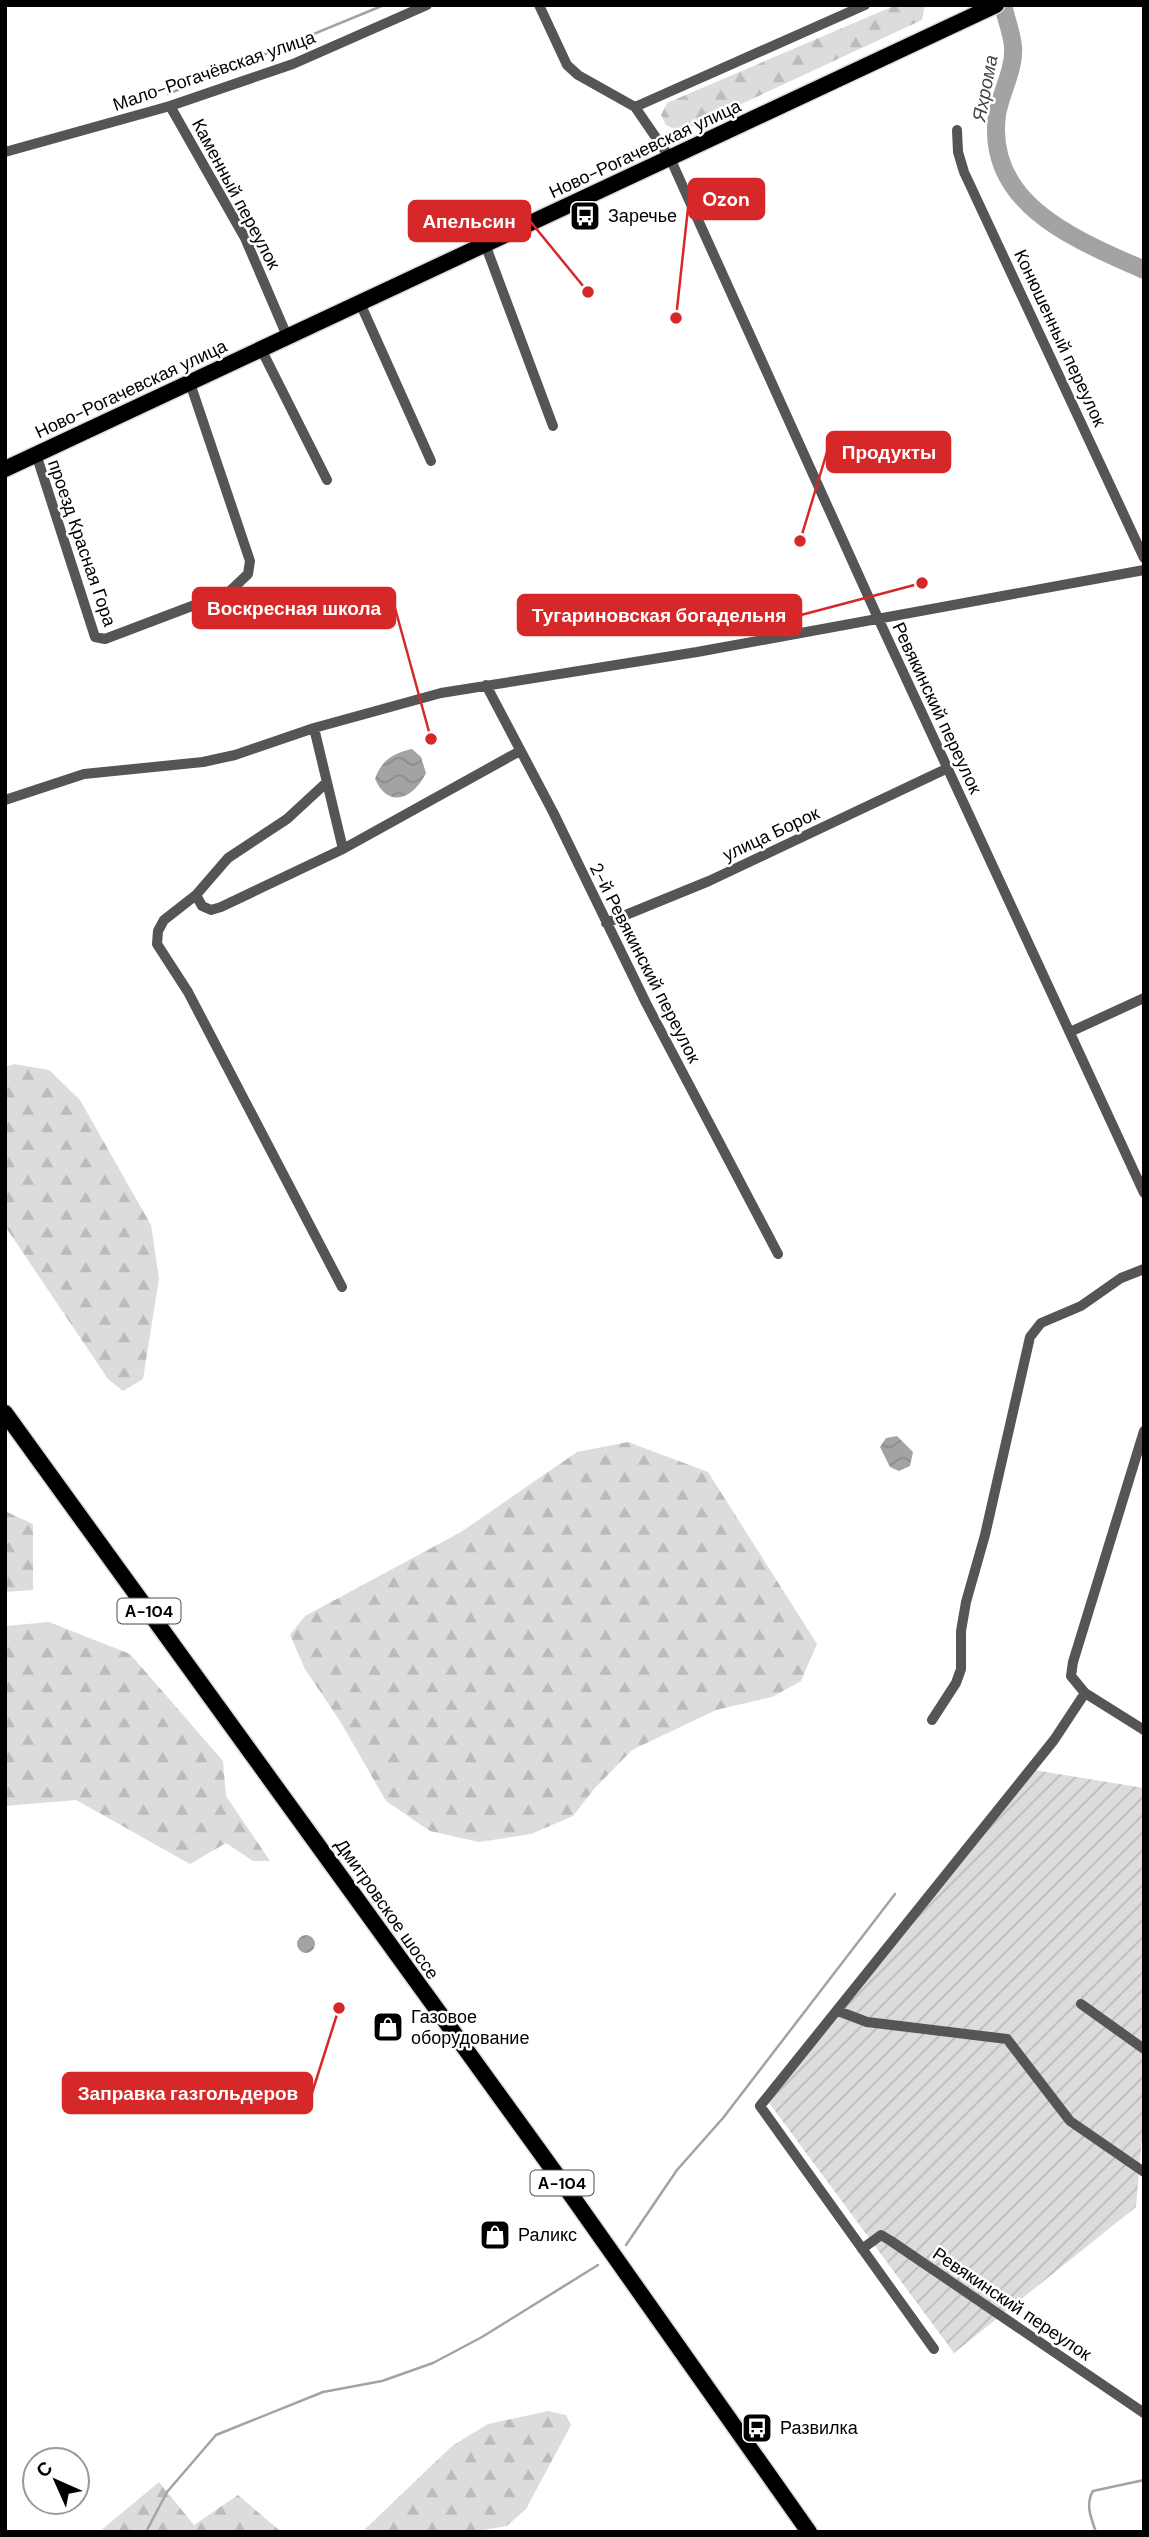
<svg xmlns="http://www.w3.org/2000/svg" width="1149" height="2537" font-family="'DM Sans',sans-serif">
<style>
.forest{fill:url(#forest-firs)}
.garden{fill:url(#garden-furrows)}
.water{fill:url(#water-waves)}
.lines{fill:none;stroke-linecap:round;stroke-linejoin:round}
.stream{stroke:#a3a3a3;stroke-width:2.5}
.river{stroke:#a3a3a3;stroke-width:18}
.primary-casing{stroke:#dbdbdb;stroke-width:19}
.trunk-casing{stroke:#dbdbdb;stroke-width:19}
.minor{stroke:#555;stroke-width:10}
.primary{stroke:#000;stroke-width:16}
.trunk{stroke:#000;stroke-width:16}
.labels{text-anchor:middle;dominant-baseline:central;stroke-width:5;stroke-linejoin:round;paint-order:stroke}
.shield{fill:#fff;stroke:#4c4c4c;stroke-width:2}
.shield-label{font-size:16px;font-weight:bold;fill:#000}
.street-label{font-size:18px;fill:#000;stroke:#fff}
.poi-label{font-size:18px;fill:#000;stroke:#fff;text-anchor:start}
.water-label{font-size:19px;font-style:italic;fill:#444;stroke:#fff}
.leader{fill:none;stroke:#d62828;stroke-width:2.5}
.callout-dot{fill:#d62828;stroke:#fff;stroke-width:2.5}
.callout{fill:#d62828;stroke:#d62828;stroke-width:2.5}
.callout-label{font-size:19px;text-anchor:middle;font-weight:bold;fill:#fff}
</style>
<defs>
<pattern id="forest-firs" width="22" height="20" patternUnits="userSpaceOnUse" patternTransform="scale(1.75)"><rect width="22" height="20" fill="#dcdcdc"/><path d="M5 1l3.5 6h-7zM16 11l3.5 6h-7z" fill="#bbb"/></pattern>
<pattern id="garden-furrows" width="10" height="10" patternUnits="userSpaceOnUse" patternTransform="scale(1.75)"><rect width="10" height="10" fill="#dcdcdc"/><path d="M-1 1l2-2M0 10L10 0M9 11l2-2" fill="none" stroke="#bbb"/></pattern>
<pattern id="water-waves" width="16" height="10" patternUnits="userSpaceOnUse" patternTransform="scale(1.75)"><rect width="16" height="10" fill="#a3a3a3"/><path d="M0 5q4-4 8 0t8 0" fill="none" stroke="#8b8b8b"/></pattern>
</defs>
<rect width="100%" height="100%" fill="#fff"/>
<path class="forest" d="M896 5H925L922 20 681 132 666 125 661 115 667 103Z
M14 1064 49 1070 80 1100 151 1225 159 1279 143 1379 123 1391 108 1379 5 1226V1067Z
M628 1442 708 1472 817 1644 801 1681 772 1697 716 1710 632 1750 594 1789 573 1816 531 1834 479 1842 430 1831 386 1801 340 1721 305 1669 290 1635 305 1616 461 1532 577 1452Z
M5 1511 33 1524V1590L5 1592Z
M49 1622 130 1654 223 1761 226 1796 270 1861H253L226 1843 190 1864 76 1800 5 1806V1626Z
M548 2411 566 2415 571 2425 526 2509 507 2526 472 2532H362L452 2446 488 2424Z
M159 2482 194 2525 238 2495 279 2530 99 2532Z"/>
<path class="garden" d="M1028 1769 1144 1788V2114L1136 2207 954 2353 767 2100 875 1955Z"/>
<path class="water" d="M412 749 421 757 426 773C414 798 389 810 375 779 381 760 394 753 412 749Z
M897 1436 913 1452 910 1466 899 1471 890 1467 880 1447 886 1438Z
M297 1944a9 9 0 1 1 18 0a9 9 0 1 1-18 0Z"/>
<g class="lines">
<path class="stream" d="M168 94 384 5
M626 2245 677 2170 723 2118 895 1894
M146 2532 167 2492 216 2435 323 2392 382 2381 433 2363 482 2337 598 2265
M1096 2532C1091 2518 1085 2504 1093 2491L1144 2480"/>
<path class="river" d="M1003 5C1006 19 1012 33 1013 47 1015 69 1000 94 997 115 985 205 1077 240 1144 270"/>
<g class="primary-casing">
<path id="primary" d="M5 469 996 5"/>
</g>
<g class="trunk-casing">
<path id="trunk" d="M5 1413 569 2192 809 2532"/>
</g>
<path class="minor" d="M539 5 567 65 578 75 635 107 670 158 878 618 1144 1193
M170 106 245 238 287 336
M635 107 865 5
M957 130 958 152 964 172 1144 558
M5 152 170 106 293 64 427 5
M485 244 553 426
M360 303 431 461
M261 349 327 480
M36 454 95 637 105 639 229 592 248 574 250 561 190 383
M486 685 553 812 646 1003 778 1254
M314 728 343 849
M326 783 287 819 228 858 196 895 164 920 158 931 157 944 188 992 342 1287
M5 800 84 774 203 762 235 755 314 728 441 693 697 652 1144 570
M196 895 202 906 211 910 221 907 343 849 520 751
M606 923 709 881 948 768
M1070 1032 1144 998
M1144 1431 1073 1662 1071 1676 1085 1693 1144 1730
M932 1720 956 1683 961 1669V1631L966 1602 985 1535 1030 1337 1041 1323 1081 1306 1121 1278 1144 1269
M1081 2004 1144 2049
M838 2011 867 2022 1007 2039 1070 2121 1144 2172
M862 2249 881 2235 891 2241 1144 2413
M934 2349 760 2106 1054 1740 1085 1693"/>
<use href="#primary" class="primary"/>
<use href="#trunk" class="trunk"/>
</g>
<defs>
<g id="bus-square" transform="scale(1.575)"><rect x="-9" y="-9" width="18" height="18" rx="4" fill="#000" stroke="#fff"/><path d="M-5-6H5V4H4V6H2V4H-2V6H-4V4H-5ZM-3.5-4V0h7V-4ZM-3.5 1.2v1.5H-2V1.2ZM2 1.2v1.5H3.5V1.2Z" fill="#fff"/></g>
<g id="shop-square" transform="scale(1.575)"><rect x="-9" y="-9" width="18" height="18" rx="4" fill="#000" stroke="#fff"/><path d="M-5-2.5h2.3a2.7 3.5 0 0 1 5.4 0H5L5.5 6h-11ZM-1.5-2.5h3a1.5 2.3 0 0 0-3 0Z" fill="#fff"/></g>
</defs>
<g fill-rule="evenodd">
<use href="#bus-square" x="585" y="216"/>
<use href="#shop-square" x="388" y="2027"/>
<use href="#shop-square" x="495" y="2235"/>
<use href="#bus-square" x="757" y="2428"/>
</g>
<g class="labels">
<g class="shield">
<rect x="117.5" y="1598.5" width="63" height="25" rx="5"/>
<rect x="530.5" y="2170.5" width="63" height="25" rx="5"/>
</g>
<g class="shield-label">
<text x="149" y="1611">А-104</text>
<text x="562" y="2183">А-104</text>
</g>
<g class="street-label">
<text transform="translate(214 71) rotate(-19)">Мало-Рогачёвская улица</text>
<text transform="translate(645 149) rotate(-25)">Ново-Рогачевская улица</text>
<text transform="translate(236 194) rotate(62)">Каменный переулок</text>
<text transform="translate(1060 338) rotate(65)">Конюшенный переулок</text>
<text transform="translate(131 389) rotate(-25)">Ново-Рогачевская улица</text>
<text transform="translate(82 543) rotate(71)">проезд Красная Гора</text>
<text transform="translate(937 708) rotate(65)">Ревякинский переулок</text>
<text transform="translate(771 834) rotate(-25)">улица Борок</text>
<text transform="translate(645 963) rotate(63)">2-й Ревякинский переулок</text>
<text transform="translate(387 1909) rotate(55)">Дмитровское шоссе</text>
<text transform="translate(1012 2304) rotate(34)">Ревякинский переулок</text>
</g>
<g class="poi-label">
<text x="608" y="216">Заречье</text>
<text x="411" y="2017">Газовое<tspan x="411" dy="21">оборудование</tspan></text>
<text x="518" y="2235">Раликс</text>
<text x="780" y="2428">Развилка</text>
</g>
<g class="water-label">
<text transform="translate(985 88) rotate(-79)">Яхрома</text>
</g>
</g>
<path class="leader" d="M676 318L689 199M588 292L530 221M800 541L827 452M431 739L395 608M922 583L801 615M339 2008L312 2093"/>
<g class="callout-dot">
<circle cx="676" cy="318" r="7"/>
<circle cx="588" cy="292" r="7"/>
<circle cx="800" cy="541" r="7"/>
<circle cx="431" cy="739" r="7"/>
<circle cx="922" cy="583" r="7"/>
<circle cx="339" cy="2008" r="7"/>
</g>
<g class="callout">
<rect x="689" y="179" width="75" height="40" rx="7"/>
<rect x="409" y="201" width="121" height="40" rx="7"/>
<rect x="827" y="432" width="123" height="40" rx="7"/>
<rect x="193" y="588" width="202" height="40" rx="7"/>
<rect x="518" y="595" width="283" height="40" rx="7"/>
<rect x="63" y="2073" width="249" height="40" rx="7"/>
</g>
<g class="callout-label">
<text x="726" y="206">Ozon</text>
<text x="469" y="228">Апельсин</text>
<text x="889" y="459">Продукты</text>
<text x="294" y="615">Воскресная школа</text>
<text x="659" y="622">Тугариновская богадельня</text>
<text x="188" y="2100">Заправка газгольдеров</text>
</g>
<rect width="1149" height="2537" fill="none" stroke="#000000" stroke-width="14"/>
<g transform="translate(56 2481) rotate(315)"><circle r="33" fill="#ffffff" stroke="#999999" stroke-width="2"/>
<path d="M0-5L12 26L0 18L-12 26Z" fill="#000000"/>
<text y="-10" font-size="19" font-weight="bold" text-anchor="middle" fill="#000000">С</text>
</g>
</svg>
